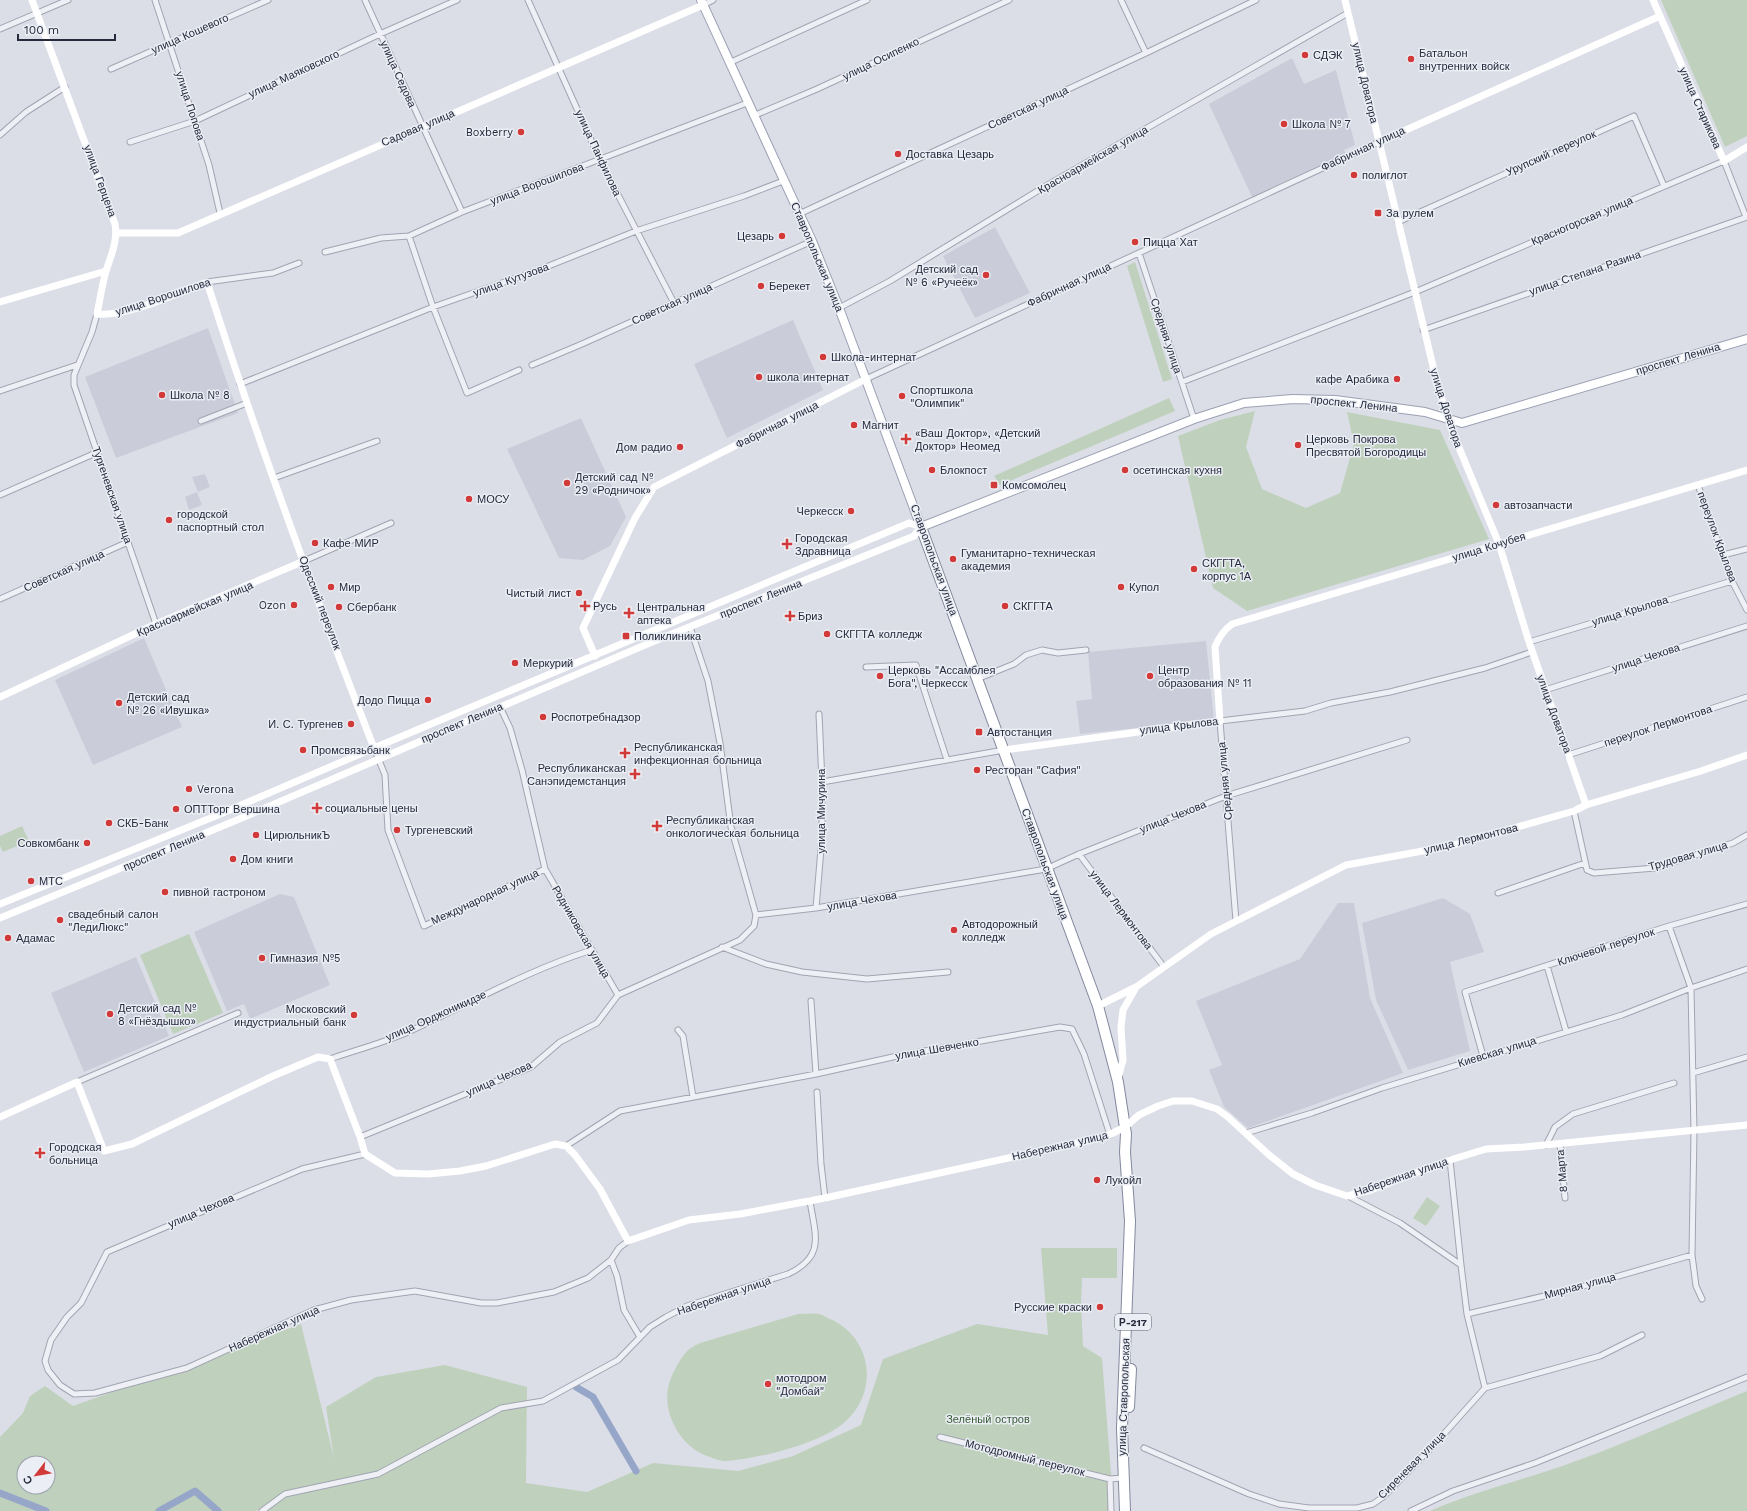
<svg xmlns="http://www.w3.org/2000/svg" width="1747" height="1511" font-family="'Work Sans',sans-serif">
<style>
.built{fill:#cacdd9}
.green{fill:#bfd1bd;fill-rule:evenodd}
.lines{fill:none;stroke-linecap:round;stroke-linejoin:round}
.canal{stroke:#95a6c9;stroke-width:7}
.street-casing{stroke:#a1a4b1;stroke-width:7}
.primary-casing{stroke:#9ba1b3;stroke-width:10}
.highway-casing{stroke:#83899e;stroke-width:12}
.street{stroke:#eff0f5;stroke-width:5}
.secondary{stroke:#fff;stroke-width:7}
.primary{stroke:#fff;stroke-width:8}
.highway{stroke:#fff;stroke-width:10}
.poi-dot{fill:#d23a3a;stroke:#ebeef4;stroke-width:1.5}
.labels{text-anchor:middle;dominant-baseline:central;stroke-width:3;stroke-linejoin:round;paint-order:stroke}
.shield{fill:#ebeef4;stroke:#606574;stroke-width:1}
.shield-label{font-size:10px;font-weight:bold;fill:#252a3d}
.street-label{font-size:11px;fill:#252a3d;stroke:#ebeef4}
.poi-label{font-size:11px;fill:#252a3d;stroke:#ebeef4;text-anchor:start}
.park-label{font-size:11px;fill:#345932;stroke:#ebeef4}
</style>
<rect width="100%" height="100%" fill="#dcdee7"/>
<path class="built" d="M1292 58 1304 84 1336 70 1355 145 1344 150 1346 154 1252 197 1209 104Z
M995 227 1030 293 975 318 943 256Z
M793 320 823 390 727 438 694 364Z
M208 328 238 413 116 458 85 377Z
M581 418 626 517 610 546 583 560 559 558 507 449Z
M205 474 210 487 198 492 192 477Z
M197 492 202 505 189 510 185 497Z
M144 638 182 727 93 765 55 680Z
M1206 641 1214 720 1080 734 1076 701 1092 699 1088 652Z
M280 894 294 897 330 985 250 1019 244 1004 227 1011 194 932Z
M1443 898 1470 914 1484 952 1450 962 1470 1051 1408 1070 1376 1000 1362 923Z
M1338 903H1354L1370 998 1403 1073 1248 1128 1224 1107 1209 1070 1222 1065 1196 1001 1300 959Z
M136 957 169 1036 84 1072 51 993Z"/>
<path class="green" d="M1661 0H1747V136L1725 147Z
M1135 262 1172 379 1163 382 1127 266Z
M1169 398 1175 411 1000 485 994 476Z
M1255 411 1246 447 1262 489 1306 508 1340 493 1354 444 1347 412 1440 430 1489 539 1247 611 1213 588 1178 436 1220 420Z
M22 826 29 841 3 852 0 846V836Z
M189 934 223 1013 173 1034 140 955Z
M1427 1197 1440 1206 1426 1226 1413 1218Z
M1041 1248H1117V1278H1082L1081 1304 1083 1346 1102 1358 1114 1511H262L277 1500 256 1511H0V1437L23 1413 30 1396 45 1386 73 1406 301 1324 334 1458 326 1407 376 1377 445 1365 527 1387 526 1483 587 1492 653 1463 738 1471 793 1456 861 1425 883 1359 977 1324 1048 1335ZM24 1463H48V1487H24Z
M798 1314C805 1314 813 1313 819 1314 823 1315 827 1318 830 1319 871 1337 879 1388 848 1419 825 1443 761 1458 727 1461 721 1462 713 1458 707 1456 682 1447 663 1416 668 1388 670 1377 679 1360 687 1351 690 1348 696 1345 700 1343Z
M1747 1391V1511H1430C1477 1490 1528 1479 1576 1461 1634 1440 1690 1414 1747 1391Z"/>
<g class="lines">
<path class="canal" d="M576 1387 593 1397 636 1471
M0 1493 46 1511
M159 1511 195 1491 218 1511"/>
<g class="street-casing">
<path id="street" d="M155 0 209 165 220 213
M365 0 462 212
M528 0 600 160 674 303
M1121 0 1146 53
M703 5 713 0
M0 29 68 0
M729 63 867 0
M111 69 268 0
M753 116 817 89 1009 0
M0 135 26 112 65 87
M130 142 195 121 380 34 457 0
M799 214 1146 53 1256 0
M1398 222 1634 116 1664 186
M409 236 433 307 467 393 519 370
M325 252 381 238 409 236 462 212 747 103
M1139 253 1194 419
M207 282 273 273 299 263
M839 308 890 281 1044 187 1348 13
M97 314 92 332 74 375V385L156 624
M1423 330 1747 217
M532 365 582 344 812 241
M866 379 1379 142
M1182 382 1415 292 1724 161 1746 217
M240 384 433 307 536 271 636 231 744 196 783 181
M0 391 77 365
M201 421 247 403
M274 478 377 441
M1698 485 1732 581 1747 610
M0 495 98 452
M1723 555 1747 549
M304 561 391 523
M0 599 128 542
M1529 642 1732 581
M866 667 916 665 947 760
M977 679 1014 664 1026 655 1042 650 1058 653 1086 650
M1545 690 1747 626
M500 707 510 728 522 770 545 869 618 995
M374 748 385 775 388 830 424 926 545 869
M1568 755 1747 697
M822 782 1004 750
M1574 811 1587 870 1594 873 1655 868 1733 843 1747 835
M1079 854 1164 967
M1498 893 1585 863
M816 908 822 837V782L819 714
M756 915 816 908 1046 869 1079 854 1226 796 1407 740
M1236 921 1220 721 1305 711 1331 703 1390 692 1485 668 1532 652
M1669 926 1691 988 1694 1131 1692 1255 1696 1286 1702 1299
M722 947 766 964 802 972 867 979 948 972
M1547 966 1566 1031
M811 1001 816 1074
M678 1030 683 1036 693 1097
M1483 1056 1465 992 1669 926 1747 904
M330 1059C356 1050 383 1043 408 1032 469 1004 528 970 592 950
M1693 1073 1747 1057
M77 1082 238 1013
M817 1092 821 1164 825 1198
M1246 1133 1312 1113 1382 1088 1622 1015 1691 988 1747 969
M360 1137 531 1067 560 1042 597 1023 618 995 740 940 754 926 756 915 731 827 720 743 708 681 690 627
M1560 1144 1565 1198
M1546 1145 1555 1127 1573 1114 1674 1083
M566 1146 620 1111 816 1074 902 1055 1060 1027 1072 1029 1084 1054 1110 1135
M365 1154 302 1169 107 1252 81 1303 67 1317 51 1340 45 1361 48 1370 60 1385 74 1394 95 1393 187 1368 314 1310 351 1300 415 1291 481 1303H497L554 1292 588 1278 611 1260 619 1248 628 1241
M1450 1160 1461 1265
M1348 1196 1400 1223 1461 1265 1467 1314 1485 1388
M611 1260 617 1276 624 1310 640 1337
M1467 1314 1570 1290 1692 1255
M940 1437 1110 1479
M1144 1448 1249 1494 1279 1504 1309 1508H1357L1373 1504 1383 1497 1434 1445 1485 1388 1600 1356 1642 1335
M262 1511 285 1494 378 1474 501 1408 543 1401 618 1360 650 1327 666 1317 687 1306 788 1274C826 1256 815 1235 810 1201
M1111 1511 1110 1479 1122 1478
M1411 1511 1453 1491 1535 1463 1747 1377"/>
</g>
<g class="primary-casing">
<path id="primary" d="M701 0 812 241 839 308 921 527 1194 419 1244 403 1293 399 1335 400 1425 412 1462 423 1747 339"/>
</g>
<g class="highway-casing">
<path id="highway" d="M921 527 1098 1006 1118 1082 1126 1134 1125 1152 1130 1221 1122 1428 1125 1511
M1129 1407 1131 1369"/>
</g>
<use href="#street" class="street"/>
<path class="secondary" d="M32 0 115 224C118 241 111 255 106 271 102 285 100 300 97 314 127 317 178 293 207 282 257 439 314 594 374 748
M1345 0 1438 387 1453 433 1499 544 1529 642 1586 805
M1653 0 1724 161 1747 147
M1379 142 1660 16
M117 233H178L703 5
M0 302 106 271
M595 656 583 628 635 518 654 487 866 379
M0 697 156 624 304 561
M1004 750 1220 721 1215 647C1219 637 1223 631 1232 624L1747 470
M0 904 218 815 374 748 909 523 921 527 914 536 652 642 237 820 0 918
M1098 1006 1136 987 1211 934 1346 865 1450 846 1574 811 1586 805 1701 771 1747 755
M1118 1078 1123 1060 1121 1027 1123 1010 1135 989
M0 1117 77 1082 104 1151 132 1144 273 1076 318 1057 330 1059 360 1137 365 1154 395 1173 428 1174 460 1171 486 1166 555 1144 566 1146 575 1155 600 1189 628 1241 689 1220 740 1214 825 1198 1105 1137 1125 1127 1139 1115 1158 1106 1173 1101H1192L1217 1109 1228 1117 1268 1154 1293 1174 1315 1185 1347 1196 1371 1190 1450 1160 1486 1149 1524 1147 1747 1125"/>
<use href="#primary" class="primary"/>
<use href="#highway" class="highway"/>
</g>
<g class="poi-dot">
<circle cx="1305" cy="55" r="4"/>
<circle cx="1411" cy="59" r="4"/>
<circle cx="1284" cy="124" r="4"/>
<circle cx="521" cy="132" r="4"/>
<circle cx="898" cy="154" r="4"/>
<circle cx="1354" cy="175" r="4"/>
<rect x="1374" y="209" width="8" height="8" rx="2"/>
<circle cx="782" cy="236" r="4"/>
<circle cx="1135" cy="242" r="4"/>
<circle cx="986" cy="275" r="4"/>
<circle cx="761" cy="286" r="4"/>
<circle cx="823" cy="357" r="4"/>
<circle cx="759" cy="377" r="4"/>
<circle cx="1397" cy="379" r="4"/>
<circle cx="162" cy="395" r="4"/>
<circle cx="902" cy="396" r="4"/>
<circle cx="854" cy="425" r="4"/>
<path d="M904 433h4v4h4v4h-4v4h-4v-4h-4v-4h4z"/>
<circle cx="1298" cy="445" r="4"/>
<circle cx="680" cy="447" r="4"/>
<circle cx="932" cy="470" r="4"/>
<circle cx="1125" cy="470" r="4"/>
<circle cx="567" cy="483" r="4"/>
<rect x="990" y="481" width="8" height="8" rx="2"/>
<circle cx="469" cy="499" r="4"/>
<circle cx="1496" cy="505" r="4"/>
<circle cx="851" cy="511" r="4"/>
<circle cx="169" cy="520" r="4"/>
<circle cx="315" cy="543" r="4"/>
<path d="M785 538h4v4h4v4h-4v4h-4v-4h-4v-4h4z"/>
<circle cx="953" cy="559" r="4"/>
<circle cx="1194" cy="569" r="4"/>
<circle cx="331" cy="587" r="4"/>
<circle cx="1121" cy="587" r="4"/>
<circle cx="579" cy="593" r="4"/>
<circle cx="294" cy="605" r="4"/>
<path d="M583 600h4v4h4v4h-4v4h-4v-4h-4v-4h4z"/>
<circle cx="1005" cy="606" r="4"/>
<circle cx="339" cy="607" r="4"/>
<path d="M627 607h4v4h4v4h-4v4h-4v-4h-4v-4h4z"/>
<path d="M788 610h4v4h4v4h-4v4h-4v-4h-4v-4h4z"/>
<circle cx="827" cy="634" r="4"/>
<rect x="622" y="632" width="8" height="8" rx="2"/>
<circle cx="515" cy="663" r="4"/>
<circle cx="880" cy="676" r="4"/>
<circle cx="1150" cy="676" r="4"/>
<circle cx="428" cy="700" r="4"/>
<circle cx="119" cy="703" r="4"/>
<circle cx="543" cy="717" r="4"/>
<circle cx="351" cy="724" r="4"/>
<rect x="975" y="728" width="8" height="8" rx="2"/>
<circle cx="303" cy="750" r="4"/>
<path d="M623 747h4v4h4v4h-4v4h-4v-4h-4v-4h4z"/>
<circle cx="977" cy="770" r="4"/>
<path d="M633 768h4v4h4v4h-4v4h-4v-4h-4v-4h4z"/>
<circle cx="189" cy="789" r="4"/>
<path d="M315 802h4v4h4v4h-4v4h-4v-4h-4v-4h4z"/>
<circle cx="176" cy="809" r="4"/>
<circle cx="109" cy="823" r="4"/>
<path d="M655 820h4v4h4v4h-4v4h-4v-4h-4v-4h4z"/>
<circle cx="397" cy="830" r="4"/>
<circle cx="256" cy="835" r="4"/>
<circle cx="87" cy="843" r="4"/>
<circle cx="233" cy="859" r="4"/>
<circle cx="31" cy="881" r="4"/>
<circle cx="165" cy="892" r="4"/>
<circle cx="60" cy="920" r="4"/>
<circle cx="954" cy="930" r="4"/>
<circle cx="8" cy="938" r="4"/>
<circle cx="262" cy="958" r="4"/>
<circle cx="110" cy="1014" r="4"/>
<circle cx="354" cy="1015" r="4"/>
<path d="M38 1147h4v4h4v4h-4v4h-4v-4h-4v-4h4z"/>
<circle cx="1097" cy="1180" r="4"/>
<circle cx="1100" cy="1307" r="4"/>
<circle cx="768" cy="1384" r="4"/>
</g>
<g class="labels">
<rect class="shield" x="1115" y="1314" width="36" height="16" rx="3"/>
<g class="shield-label">
<text x="1133" y="1322">Р-217</text>
</g>
<g class="street-label">
<text transform="translate(190 34) rotate(-24)">улица Кошевого</text>
<text transform="translate(881 59) rotate(-26)">улица Осипенко</text>
<text transform="translate(294 74) rotate(-25)">улица Маяковского</text>
<text transform="translate(398 74) rotate(66)">улица Седова</text>
<text transform="translate(1365 83) rotate(77)">улица Доватора</text>
<text transform="translate(190 106) rotate(72)">улица Попова</text>
<text transform="translate(1028 108) rotate(-25)">Советская улица</text>
<text transform="translate(1700 108) rotate(66)">улица Старикова</text>
<text transform="translate(418 128) rotate(-23)">Садовая улица</text>
<text transform="translate(1363 149) rotate(-25)">Фабричная улица</text>
<text transform="translate(598 153) rotate(65)">улица Панфилова</text>
<text transform="translate(1551 153) rotate(-24)">Урупский переулок</text>
<text transform="translate(1093 160) rotate(-30)">Красноармейская улица</text>
<text transform="translate(100 181) rotate(70)">улица Герцена</text>
<text transform="translate(537 184) rotate(-21)">улица Ворошилова</text>
<text transform="translate(1582 221) rotate(-23)">Красногорская улица</text>
<text transform="translate(817 257) rotate(67)">Ставропольская улица</text>
<text transform="translate(1585 273) rotate(-19)">улица Степана Разина</text>
<text transform="translate(511 280) rotate(-20)">улица Кутузова</text>
<text transform="translate(1069 285) rotate(-25)">Фабричная улица</text>
<text transform="translate(163 297) rotate(-18)">улица Ворошилова</text>
<text transform="translate(672 304) rotate(-24)">Советская улица</text>
<text transform="translate(1166 336) rotate(72)">Средняя улица</text>
<text transform="translate(1678 359) rotate(-17)">проспект Ленина</text>
<text transform="translate(1354 404) rotate(6)">проспект Ленина</text>
<text transform="translate(1446 408) rotate(72)">улица Доватора</text>
<text transform="translate(777 425) rotate(-27)">Фабричная улица</text>
<text transform="translate(112 495) rotate(71)">Тургеневская улица</text>
<text transform="translate(1717 537) rotate(70)">переулок Крылова</text>
<text transform="translate(1489 547) rotate(-17)">улица Кочубея</text>
<text transform="translate(934 560) rotate(70)">Ставропольская улица</text>
<text transform="translate(64 571) rotate(-24)">Советская улица</text>
<text transform="translate(761 599) rotate(-22)">проспект Ленина</text>
<text transform="translate(320 603) rotate(69)">Одесский переулок</text>
<text transform="translate(195 609) rotate(-23)">Красноармейская улица</text>
<text transform="translate(1630 611) rotate(-17)">улица Крылова</text>
<text transform="translate(1646 658) rotate(-18)">улица Чехова</text>
<text transform="translate(1554 714) rotate(70)">улица Доватора</text>
<text transform="translate(462 723) rotate(-23)">проспект Ленина</text>
<text transform="translate(1179 726) rotate(-7)">улица Крылова</text>
<text transform="translate(1658 726) rotate(-18)">переулок Лермонтова</text>
<text transform="translate(1225 781) rotate(-95)">Средняя улица</text>
<text transform="translate(821 811) rotate(-90)">улица Мичурина</text>
<text transform="translate(1173 817) rotate(-22)">улица Чехова</text>
<text transform="translate(1471 839) rotate(-14)">улица Лермонтова</text>
<text transform="translate(164 851) rotate(-23)">проспект Ленина</text>
<text transform="translate(1688 856) rotate(-16)">Трудовая улица</text>
<text transform="translate(1045 864) rotate(70)">Ставропольская улица</text>
<text transform="translate(485 897) rotate(-25)">Международная улица</text>
<text transform="translate(862 901) rotate(-10)">улица Чехова</text>
<text transform="translate(1121 910) rotate(53)">улица Лермонтова</text>
<text transform="translate(581 932) rotate(60)">Родниковская улица</text>
<text transform="translate(1606 947) rotate(-18)">Ключевой переулок</text>
<text transform="translate(436 1016) rotate(-24)">улица Орджоникидзе</text>
<text transform="translate(937 1049) rotate(-10)">улица Шевченко</text>
<text transform="translate(1497 1052) rotate(-17)">Киевская улица</text>
<text transform="translate(499 1079) rotate(-24)">улица Чехова</text>
<text transform="translate(1060 1146) rotate(-13)">Набережная улица</text>
<text transform="translate(1562 1171) rotate(-95)">8 Марта</text>
<text transform="translate(1401 1177) rotate(-19)">Набережная улица</text>
<text transform="translate(201 1211) rotate(-23)">улица Чехова</text>
<text transform="translate(1580 1286) rotate(-15)">Мирная улица</text>
<text transform="translate(724 1296) rotate(-19)">Набережная улица</text>
<text transform="translate(274 1329) rotate(-24)">Набережная улица</text>
<text transform="translate(1124 1397) rotate(-88)">улица Ставропольская</text>
<text transform="translate(1025 1458) rotate(14)">Мотодромный переулок</text>
<text transform="translate(1412 1465) rotate(-45)">Сиреневая улица</text>
</g>
<g class="poi-label">
<text x="1419" y="53">Батальон<tspan x="1419" dy="13">внутренних войск</tspan></text>
<text x="1313" y="55">СДЭК</text>
<text x="1292" y="124">Школа № 7</text>
<text x="513" y="132" text-anchor="end">Boxberry</text>
<text x="906" y="154">Доставка Цезарь</text>
<text x="1362" y="175">полиглот</text>
<text x="1386" y="213">За рулем</text>
<text x="774" y="236" text-anchor="end">Цезарь</text>
<text x="1143" y="242">Пицца Хат</text>
<text x="978" y="269" text-anchor="end">Детский сад<tspan x="978" dy="13">№ 6 «Ручеёк»</tspan></text>
<text x="769" y="286">Берекет</text>
<text x="831" y="357">Школа-интернат</text>
<text x="767" y="377">школа интернат</text>
<text x="1389" y="379" text-anchor="end">кафе Арабика</text>
<text x="910" y="390">Спортшкола<tspan x="910" dy="13">"Олимпик"</tspan></text>
<text x="170" y="395">Школа № 8</text>
<text x="862" y="425">Магнит</text>
<text x="915" y="433">«Ваш Доктор», «Детский<tspan x="915" dy="13">Доктор» Неомед</tspan></text>
<text x="1306" y="439">Церковь Покрова<tspan x="1306" dy="13">Пресвятой Богородицы</tspan></text>
<text x="672" y="447" text-anchor="end">Дом радио</text>
<text x="940" y="470">Блокпост</text>
<text x="1133" y="470">осетинская кухня</text>
<text x="575" y="477">Детский сад №<tspan x="575" dy="13">29 «Родничок»</tspan></text>
<text x="1002" y="485">Комсомолец</text>
<text x="477" y="499">МОСУ</text>
<text x="1504" y="505">автозапчасти</text>
<text x="843" y="511" text-anchor="end">Черкесск</text>
<text x="177" y="514">городской<tspan x="177" dy="13">паспортный стол</tspan></text>
<text x="795" y="538">Городская<tspan x="795" dy="13">Здравница</tspan></text>
<text x="323" y="543">Кафе МИР</text>
<text x="961" y="553">Гуманитарно-техническая<tspan x="961" dy="13">академия</tspan></text>
<text x="1202" y="563">СКГГТА,<tspan x="1202" dy="13">корпус 1А</tspan></text>
<text x="339" y="587">Мир</text>
<text x="1129" y="587">Купол</text>
<text x="571" y="593" text-anchor="end">Чистый лист</text>
<text x="286" y="605" text-anchor="end">Ozon</text>
<text x="593" y="606">Русь</text>
<text x="1013" y="606">СКГГТА</text>
<text x="347" y="607">Сбербанк</text>
<text x="637" y="607">Центральная<tspan x="637" dy="13">аптека</tspan></text>
<text x="798" y="616">Бриз</text>
<text x="835" y="634">СКГГТА колледж</text>
<text x="634" y="636">Поликлиника</text>
<text x="523" y="663">Меркурий</text>
<text x="888" y="670">Церковь "Ассамблея<tspan x="888" dy="13">Бога", Черкесск</tspan></text>
<text x="1158" y="670">Центр<tspan x="1158" dy="13">образования № 11</tspan></text>
<text x="127" y="697">Детский сад<tspan x="127" dy="13">№ 26 «Ивушка»</tspan></text>
<text x="420" y="700" text-anchor="end">Додо Пицца</text>
<text x="551" y="717">Роспотребнадзор</text>
<text x="343" y="724" text-anchor="end">И. С. Тургенев</text>
<text x="987" y="732">Автостанция</text>
<text x="634" y="747">Республиканская<tspan x="634" dy="13">инфекционная больница</tspan></text>
<text x="311" y="750">Промсвязьбанк</text>
<text x="626" y="768" text-anchor="end">Республиканская<tspan x="626" dy="13">Санэпидемстанция</tspan></text>
<text x="985" y="770">Ресторан "Сафия"</text>
<text x="197" y="789">Verona</text>
<text x="325" y="808">социальные цены</text>
<text x="184" y="809">ОПТТорг Вершина</text>
<text x="666" y="820">Республиканская<tspan x="666" dy="13">онкологическая больница</tspan></text>
<text x="117" y="823">СКБ-Банк</text>
<text x="405" y="830">Тургеневский</text>
<text x="264" y="835">ЦирюльникЪ</text>
<text x="79" y="843" text-anchor="end">Совкомбанк</text>
<text x="241" y="859">Дом книги</text>
<text x="39" y="881">МТС</text>
<text x="173" y="892">пивной гастроном</text>
<text x="68" y="914">свадебный салон<tspan x="68" dy="13">"ЛедиЛюкс"</tspan></text>
<text x="962" y="924">Автодорожный<tspan x="962" dy="13">колледж</tspan></text>
<text x="16" y="938">Адамас</text>
<text x="270" y="958">Гимназия №5</text>
<text x="118" y="1008">Детский сад №<tspan x="118" dy="13">8 «Гнёздышко»</tspan></text>
<text x="346" y="1009" text-anchor="end">Московский<tspan x="346" dy="13">индустриальный банк</tspan></text>
<text x="49" y="1147">Городская<tspan x="49" dy="13">больница</tspan></text>
<text x="1105" y="1180">Лукойл</text>
<text x="1092" y="1307" text-anchor="end">Русские краски</text>
<text x="776" y="1378">мотодром<tspan x="776" dy="13">"Домбай"</tspan></text>
</g>
<g class="park-label">
<text x="988" y="1419">Зелёный остров</text>
</g>
</g>
<g transform="translate(36 1475) rotate(239)"><circle r="19" fill="#ebeef4" stroke="#9ca0ab"/>
<path d="M0-3L7 15L0 10L-7 15Z" fill="#d23a3a"/>
<text y="-6" font-size="11" font-weight="bold" text-anchor="middle" fill="#252a3d">С</text>
</g>
<path d="M18 34v6h97v-6" fill="none" stroke="#252a3d" stroke-width="2"/>
<text x="24" y="34" font-size="12" fill="#252a3d" stroke="#ebeef4" stroke-width="3" paint-order="stroke">100 m</text>
</svg>
